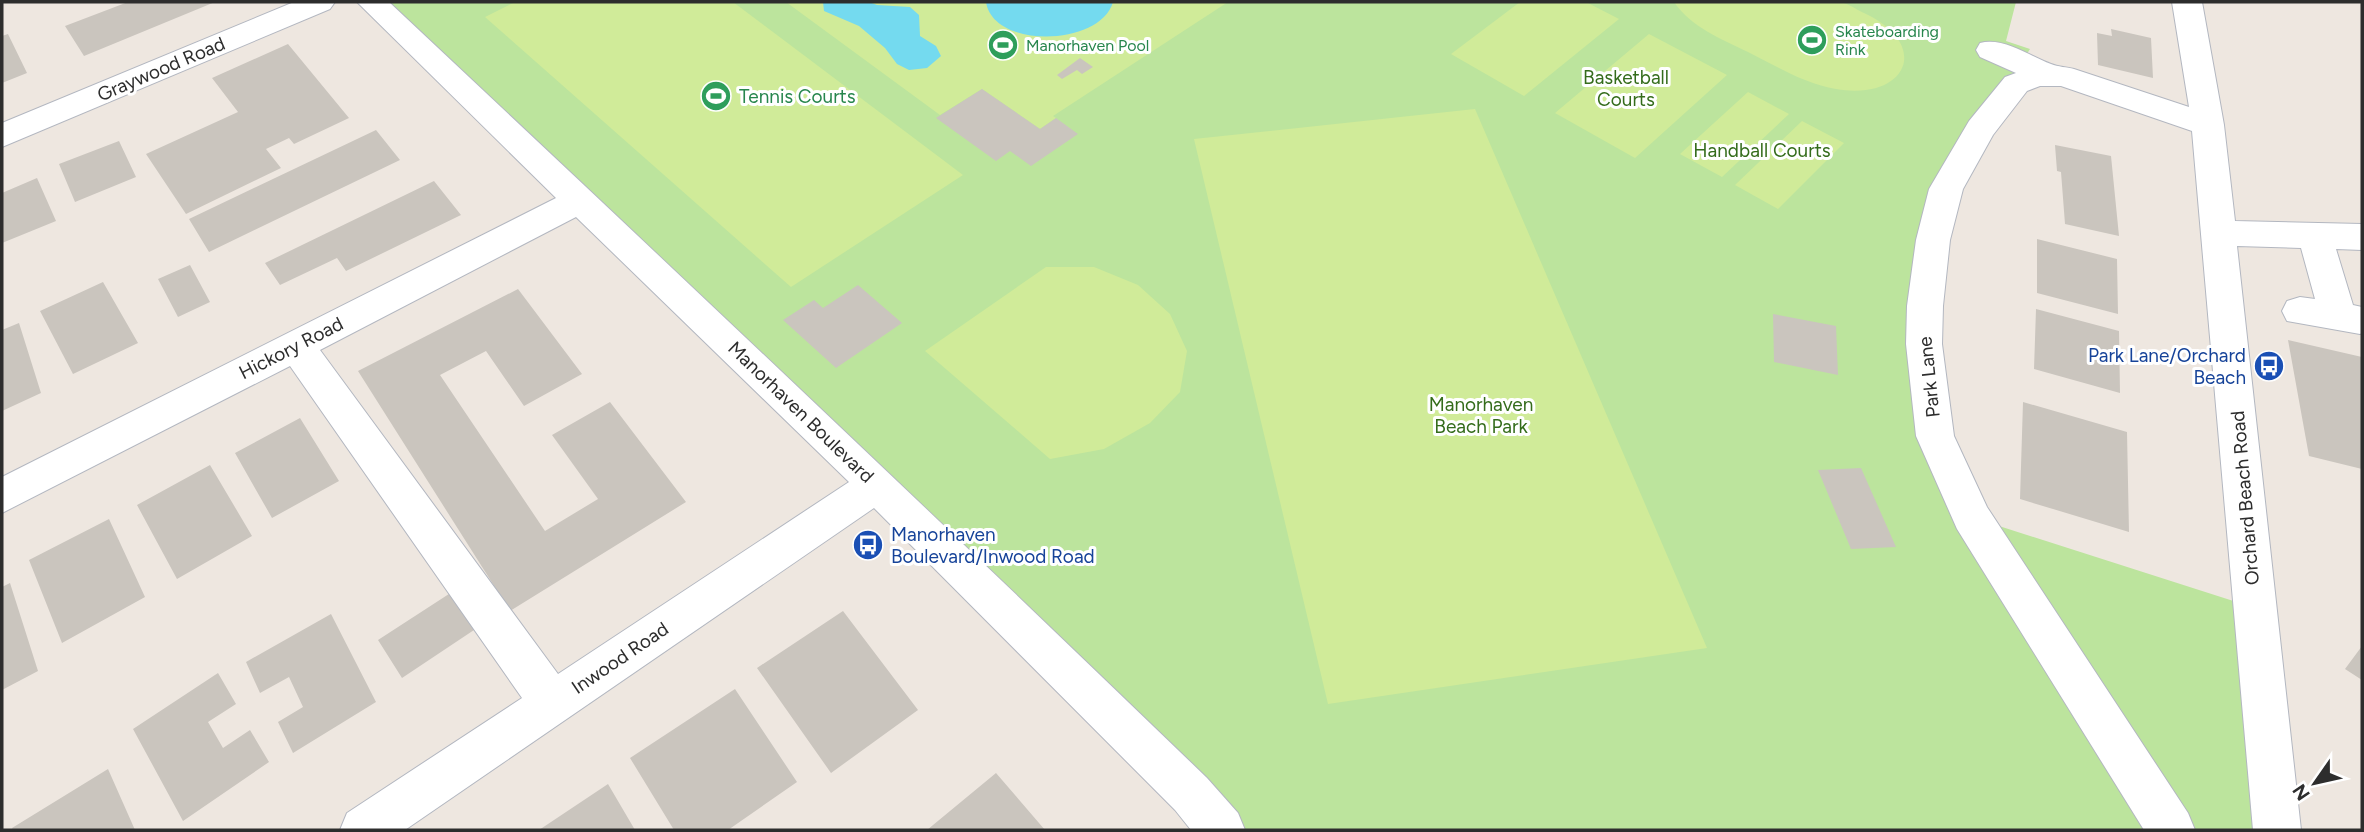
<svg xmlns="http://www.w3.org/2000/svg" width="2364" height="832" font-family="Figtree,sans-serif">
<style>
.green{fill:#bce49d}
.pitch{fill:#d0eb99}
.water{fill:#74daef}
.building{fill:#cac5be}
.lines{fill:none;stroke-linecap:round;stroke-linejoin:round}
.minor-casing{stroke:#b3b7c0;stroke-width:2}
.minor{fill:#fff;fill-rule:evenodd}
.labels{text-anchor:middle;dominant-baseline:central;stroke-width:6;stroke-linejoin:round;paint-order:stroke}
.far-leisure-label{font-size:16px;fill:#27864d;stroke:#fff;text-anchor:start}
.street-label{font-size:19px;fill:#2d2d2d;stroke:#fff}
.park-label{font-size:19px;fill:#346c1b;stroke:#fff}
.leisure-label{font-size:19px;fill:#27864d;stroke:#fff;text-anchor:start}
.transit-label{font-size:19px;fill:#164399;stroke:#fff;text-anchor:end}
</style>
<rect width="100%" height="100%" fill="#eee7e0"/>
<path class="green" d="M372 2H2016L2006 41 2030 49 1959 162 1925 306 1971 517 2249 606 2273 830H1221L1191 794 877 485Z"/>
<path class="pitch" d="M515 2H733L963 175 791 287 485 17Z
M786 2H1228L1053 116 1056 118 1040 129 982 89 940 115Z
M1520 2H1586L1619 19 1524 96 1451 54Z
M1674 2C1714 2 1753 2 1792 2 1807 2 1825 0 1840 2 1848 3 1857 10 1864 13 1934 46 1905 101 1836 89 1805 84 1776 66 1748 52 1720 38 1692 28 1674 2Z
M1649 34 1727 75 1635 158 1555 113Z
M1748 92 1789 114 1722 177 1680 154Z
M1475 109 1707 648 1328 704 1194 139Z
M1802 121 1844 143 1778 209 1735 185Z
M1046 267H1094L1138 285 1170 314 1187 351 1180 392 1150 423 1104 449 1050 459 925 351Z"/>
<path class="water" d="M823 2H869L877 5 910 7 919 15 920 36 936 46 941 56 927 68 909 70 897 64 885 48 859 26 824 11Z
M986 2H1113C1100 47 993 49 986 2Z"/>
<path class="building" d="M128 2H215L84 56 65 26Z
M2111 29 2151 38 2153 78 2098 65 2097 33 2112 36Z
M8 34 27 73 2 83V36Z
M288 44 349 118 294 144 289 138 266 149 281 168 186 214 146 154 238 112 212 78Z
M1080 58 1093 67 1082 74 1077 70 1062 79 1057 75Z
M982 89 1040 129 1056 118 1078 134 1031 166 1010 151 996 161 936 118Z
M376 130 400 160 209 252 189 219Z
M119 141 136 177 75 202 59 164Z
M2055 145 2111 156 2119 236 2065 224 2061 172 2057 171Z
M37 178 56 221 2 243V193Z
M434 181 461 215 346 271 337 258 280 285 265 263Z
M2037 239 2117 259 2118 314 2037 293Z
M190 265 210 302 178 317 158 279Z
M103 282 138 343 73 374 40 311Z
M858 285 902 323 836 368 783 320 814 300 823 308Z
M518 289 582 374 524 406 486 351 440 375 545 531 598 499 552 435 610 402 686 502 510 611 358 371Z
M2036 309 2119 331 2120 393 2034 369Z
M1773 314 1836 326 1838 375 1774 362Z
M19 323 41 393 2 411V330Z
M2288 340 2362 357V469L2309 456Z
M2023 402 2127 432 2129 532 2020 499Z
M300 418 339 481 272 518 235 453Z
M210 465 252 536 177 579 137 505Z
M1861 468 1896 547 1851 549 1818 470Z
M109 519 145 597 62 643 29 560Z
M10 583 38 671 2 690V587Z
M452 592 477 628 402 678 378 640Z
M843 611 918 710 831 773 757 668Z
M331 614 376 702 293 753 278 722 303 707 289 677 260 693 246 662Z
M2362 646V680L2345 669Z
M218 673 236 704 208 722 223 748 250 730 269 762 183 821 133 729Z
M735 689 797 782 728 830H674L630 758Z
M108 769 135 830H13L12 828Z
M996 773 1045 830H927Z
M608 784 635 830H539Z"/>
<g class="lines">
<g class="minor-casing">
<path id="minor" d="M294 2H335L330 9 2 147V123Z
M357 2H389C663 259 937 517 1207 778L1238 813 1245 830H1191L1175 810 874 508 405 830H340L347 813 522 698 290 366 2 513V477L556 198ZM576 217 849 482 558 674 320 350Z
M2172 2H2202L2224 125 2235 221 2362 224V250L2336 249 2353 305 2362 307V333L2360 334 2287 321 2282 311 2287 301 2300 297 2315 299 2301 248 2237 246 2301 830H2253L2192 131 2061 86H2040L2027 91 1993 135 1963 189 1950 240 1943 306 1942 344 1954 436 1987 507 2188 813 2195 830H2144L1957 529 1916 436 1906 344 1907 306 1916 240 1929 189 1969 121 2005 77 2016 73 1980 57 1976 50 1980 43C2004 37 2029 56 2051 64 2058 67 2067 67 2074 69L2189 107Z"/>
</g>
<use href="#minor" class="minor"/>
</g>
<defs>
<g id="stadium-disc" transform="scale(1.575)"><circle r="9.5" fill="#2e9e5b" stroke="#fff"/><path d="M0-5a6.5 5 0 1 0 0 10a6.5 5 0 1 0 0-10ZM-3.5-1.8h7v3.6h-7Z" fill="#fff"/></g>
<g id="bus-disc" transform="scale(1.575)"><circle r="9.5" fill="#1a4fb4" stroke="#fff"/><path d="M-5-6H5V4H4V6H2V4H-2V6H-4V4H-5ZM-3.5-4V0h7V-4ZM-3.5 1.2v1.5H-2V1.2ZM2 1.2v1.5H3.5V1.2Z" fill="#fff"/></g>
</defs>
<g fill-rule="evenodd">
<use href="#stadium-disc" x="1812" y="40"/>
<use href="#stadium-disc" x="1003" y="45"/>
<use href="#stadium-disc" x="716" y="96"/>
<use href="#bus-disc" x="2269" y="366"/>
<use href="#bus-disc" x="868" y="545"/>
</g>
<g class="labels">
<g class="far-leisure-label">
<text x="1835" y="31">Skateboarding<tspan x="1835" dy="18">Rink</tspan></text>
<text x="1026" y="45">Manorhaven Pool</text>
</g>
<g class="street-label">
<text transform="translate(161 69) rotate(-23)">Graywood Road</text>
<text transform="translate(291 348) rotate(-27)">Hickory Road</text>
<text transform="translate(1929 377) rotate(-96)">Park Lane</text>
<text transform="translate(801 412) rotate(44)">Manorhaven Boulevard</text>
<text transform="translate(2245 498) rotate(-95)">Orchard Beach Road</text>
<text transform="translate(620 658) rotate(-34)">Inwood Road</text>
</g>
<g class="park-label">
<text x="1626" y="77">Basketball<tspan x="1626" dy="22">Courts</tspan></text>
<text x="1762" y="150">Handball Courts</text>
<text x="1481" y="404">Manorhaven<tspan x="1481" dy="22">Beach Park</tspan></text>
</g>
<g class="leisure-label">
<text x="739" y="96">Tennis Courts</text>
</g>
<g class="transit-label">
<text x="2246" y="355">Park Lane/Orchard<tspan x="2246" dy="22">Beach</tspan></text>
<text x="891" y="534" text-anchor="start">Manorhaven<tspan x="891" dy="22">Boulevard/Inwood Road</tspan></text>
</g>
</g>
<rect width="2364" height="832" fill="none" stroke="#2d2d2d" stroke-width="7"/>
<g transform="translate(2315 783) rotate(236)" stroke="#ffffff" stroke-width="5" paint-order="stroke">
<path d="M0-5L12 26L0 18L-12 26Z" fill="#2d2d2d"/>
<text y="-10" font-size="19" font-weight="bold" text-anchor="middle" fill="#2d2d2d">N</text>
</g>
</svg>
